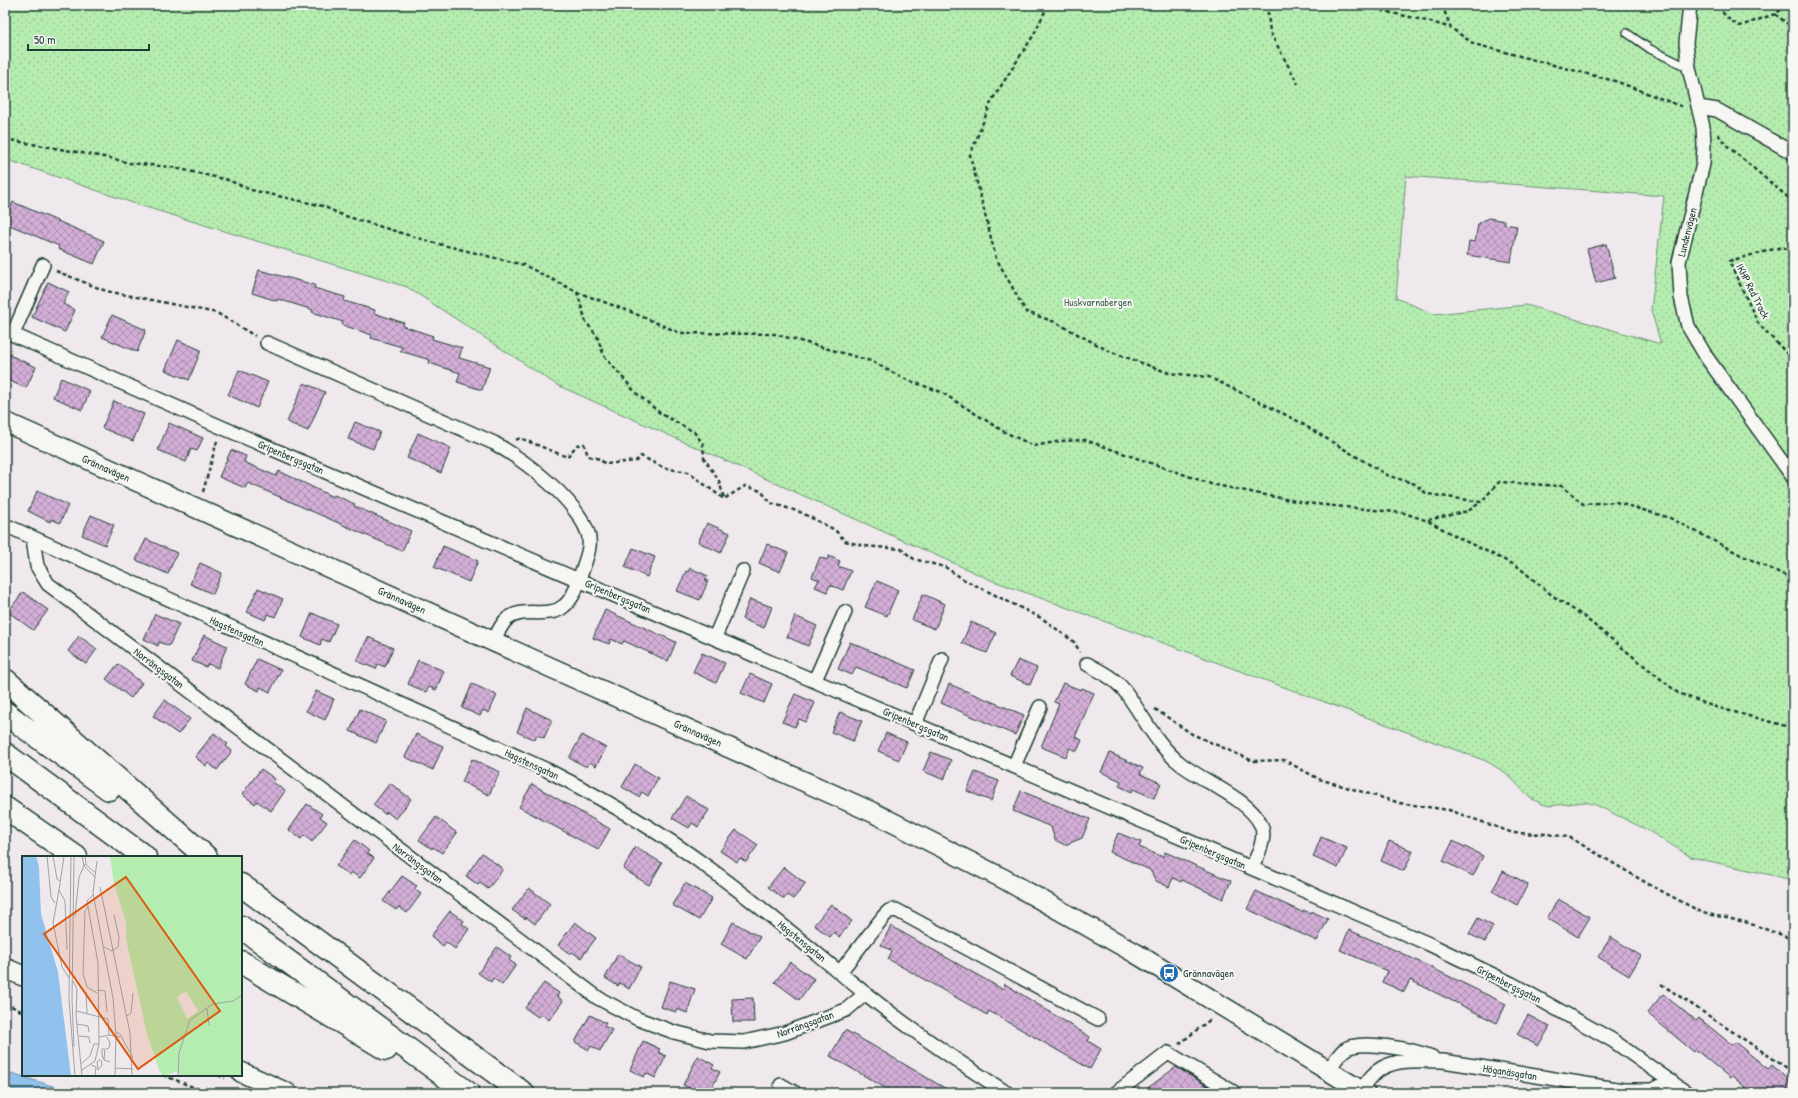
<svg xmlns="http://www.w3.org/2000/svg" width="1798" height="1098" font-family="'Patrick Hand',sans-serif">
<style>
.park{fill:url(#park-dots);stroke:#6a9472;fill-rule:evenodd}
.water{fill:#91c1ed;stroke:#638ca3}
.building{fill:url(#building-cross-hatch);stroke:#1f3d34}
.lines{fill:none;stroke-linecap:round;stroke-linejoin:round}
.lane-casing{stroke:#1f3d34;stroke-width:10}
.street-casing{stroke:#1f3d34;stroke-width:16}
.secondary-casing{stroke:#1f3d34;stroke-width:22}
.highway-casing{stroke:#1f3d34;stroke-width:25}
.path{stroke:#1f3d34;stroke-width:2.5;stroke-dasharray:4 3;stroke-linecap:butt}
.lane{stroke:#f6f6f2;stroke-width:7}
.street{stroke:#f6f6f2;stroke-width:13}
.secondary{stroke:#f6f6f2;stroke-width:19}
.highway{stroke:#f6f6f2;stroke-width:22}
.labels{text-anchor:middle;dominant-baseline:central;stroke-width:4;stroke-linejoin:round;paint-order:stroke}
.street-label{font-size:11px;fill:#1f3d34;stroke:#f6f6f2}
.park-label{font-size:11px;fill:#3d604d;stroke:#f6f6f2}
.poi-label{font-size:11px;fill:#1f3d34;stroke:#f6f6f2;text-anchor:start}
.inset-road{fill:none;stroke:#9ca4a3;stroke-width:1}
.view{fill:#de580e;fill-opacity:0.15;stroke:#de580e;stroke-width:2}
.inset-edge{fill:none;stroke:#1f3d34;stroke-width:2}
</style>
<defs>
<pattern id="park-dots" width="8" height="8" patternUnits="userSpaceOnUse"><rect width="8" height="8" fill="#b5ecaf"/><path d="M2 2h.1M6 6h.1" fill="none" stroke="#9bcb97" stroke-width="1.8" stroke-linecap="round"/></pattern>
<pattern id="building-cross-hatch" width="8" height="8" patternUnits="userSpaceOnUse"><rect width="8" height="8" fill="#d3aed7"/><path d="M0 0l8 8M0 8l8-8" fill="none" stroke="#ab8faf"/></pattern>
</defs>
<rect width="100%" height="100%" fill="#efe8ed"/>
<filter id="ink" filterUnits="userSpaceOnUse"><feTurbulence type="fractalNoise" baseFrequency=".025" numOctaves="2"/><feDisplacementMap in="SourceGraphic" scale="8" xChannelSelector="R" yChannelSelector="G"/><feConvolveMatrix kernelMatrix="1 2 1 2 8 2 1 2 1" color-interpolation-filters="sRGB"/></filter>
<g filter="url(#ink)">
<path class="park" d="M5 5H1793V880L1691 857 1649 831 1596 805 1585 802 1549 806 1542 804 1530 798 1506 773 1486 761 991 580 557 385 407 287 139 205 5 159ZM1406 176 1664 196 1651 310 1661 344 1526 305 1434 314 1396 298Z"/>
<path class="water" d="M5 1071 74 1093H5Z"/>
<path class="building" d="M13 202 104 241 94 264 58 249 59 246 5 223Z
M1488 218 1505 221 1504 224 1517 226 1511 262 1467 255 1469 241 1475 242 1478 224Z
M1606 244 1615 278 1596 283 1587 249Z
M259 270 315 285 314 288 345 297 344 301 375 310 374 313 404 323 403 326 433 336 432 339 462 348 459 358 490 367 482 390 457 382 460 373 429 363 430 360 400 351 402 347 371 338 372 335 342 325 343 322 312 312 313 310 278 299 277 301 252 293Z
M48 282 69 292 63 304 75 310 65 332 32 317Z
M112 315 146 330 137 352 102 337Z
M178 340 201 350 189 380 165 370Z
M5 353 36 367 26 388 5 379Z
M239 370 268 382 257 408 228 395Z
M61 378 90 391 82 410 53 397Z
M304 383 325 392 308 431 287 422Z
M114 401 144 414 133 441 102 428Z
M355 422 380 432 373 449 348 439Z
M169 423 203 438 197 451 191 449 186 462 158 450Z
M418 433 451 448 441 473 407 458Z
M231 450 246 456 244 462 276 476 279 471 333 497 334 495 355 504 354 506 411 531 402 551 248 483 245 488 219 477Z
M37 491 68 505 60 523 51 519 50 522 28 511Z
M91 515 114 525 105 545 82 535Z
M707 523 730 533 721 553 698 542Z
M146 539 177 553 168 574 136 560Z
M767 544 788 553 780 572 759 563Z
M443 546 478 561 469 582 434 567Z
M633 548 655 557 647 577 625 567Z
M829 556 840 561 838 566 851 571 843 590 830 585 827 592 815 587 819 580 812 577 820 557 827 560Z
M200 563 222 573 213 594 190 584Z
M690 568 708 576 705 580 708 581 700 600 677 591 686 571 688 572Z
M877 581 898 590 887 616 865 607Z
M258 588 283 599 275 617 268 614 265 620 247 612Z
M23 592 48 610 33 630 8 612Z
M923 594 945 604 935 629 912 620Z
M750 599 772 607 764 628 742 619Z
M605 610 676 642 668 661 624 641 622 644 611 639 609 644 593 638Z
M312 613 337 624 329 642 322 639 320 645 302 637Z
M155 614 179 624 169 646 159 642 158 646 144 639Z
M795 616 817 626 808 646 787 637Z
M971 622 996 633 987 653 962 643Z
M204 635 227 646 218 668 208 664 206 667 192 661Z
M79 636 97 649 86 664 68 651Z
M368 637 393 648 385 667 378 664 376 669 357 661Z
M850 642 915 670 907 688 856 667 852 675 838 669Z
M702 653 725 663 716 683 693 672Z
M257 659 281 670 270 692 260 687 259 691 245 684Z
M418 660 444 671 436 690 429 687 426 692 408 684Z
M1018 660 1037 668 1030 685 1010 676Z
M118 664 142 683 131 698 106 679Z
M750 674 772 684 764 703 741 693Z
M1063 683 1081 690 1082 688 1094 693 1075 737 1082 740 1077 751 1070 748 1066 757 1041 747 1059 704 1054 702Z
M472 684 497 695 489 713 483 710 480 716 462 708Z
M949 684 1024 715 1015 735 941 703Z
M316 691 334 699 325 720 306 711Z
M795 694 815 703 806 722 799 719 795 727 782 722Z
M165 700 190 719 178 734 153 716Z
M527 708 552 720 544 738 537 735 535 740 517 732Z
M360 709 386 721 376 743 350 731Z
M840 712 862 721 853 741 831 732Z
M214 733 228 744 226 746 232 751 217 770 208 763 206 766 195 757Z
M886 733 907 742 899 760 878 751Z
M416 734 443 746 433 770 405 757Z
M582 735 606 748 596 766 590 762 587 767 569 758Z
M931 752 951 760 944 780 923 771Z
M1110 753 1143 768 1140 774 1161 783 1154 798 1133 789 1132 792 1119 786 1121 781 1101 772Z
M472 759 500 772 489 795 462 782Z
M635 764 658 778 648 796 642 792 639 797 622 787Z
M261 769 275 779 273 782 285 791 271 811 257 801 255 804 242 794Z
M975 772 999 781 991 801 967 791Z
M390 783 411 799 396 819 387 812 385 814 373 805Z
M532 784 610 829 598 850 519 807Z
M1021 791 1090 819 1082 838 1065 845 1055 840 1051 827 1013 811Z
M686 796 709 810 698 827 692 823 689 828 672 818Z
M307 804 322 814 320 817 327 822 312 842 304 835 301 839 289 830Z
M436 817 457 833 442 853 433 847 432 849 419 840Z
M736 830 758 845 746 862 740 858 737 862 720 851Z
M1118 833 1141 842 1139 847 1163 857 1165 852 1231 881 1223 899 1182 880 1181 882 1173 878 1169 887 1156 881 1150 870 1110 852Z
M1321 837 1347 848 1338 868 1313 857Z
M355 840 369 851 367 853 374 858 360 878 351 872 349 875 336 866Z
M1389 841 1413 851 1404 871 1381 861Z
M1453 841 1483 856 1473 876 1443 861Z
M635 847 662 863 649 885 623 869Z
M482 853 503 869 488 889 480 883 478 885 466 876Z
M784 867 806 884 793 899 787 895 784 899 768 887Z
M1503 871 1528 884 1517 905 1492 891Z
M402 876 417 886 414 889 421 894 407 913 399 907 396 910 383 901Z
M685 883 712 898 699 920 672 905Z
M529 888 550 904 535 924 526 917 525 919 512 910Z
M1256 891 1302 912 1303 910 1310 913 1311 911 1328 919 1317 941 1247 909Z
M1558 899 1590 917 1578 937 1547 918Z
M831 904 852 921 839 937 834 932 830 937 814 925Z
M450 911 464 921 462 924 469 929 455 949 446 942 443 946 431 936Z
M1478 918 1493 926 1485 942 1469 934Z
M575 922 596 938 581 958 572 952 570 954 558 945Z
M733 922 760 937 747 959 721 944Z
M891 926 1002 989 1005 984 1090 1037 1088 1041 1101 1049 1090 1069 989 1011 987 1015 888 959 892 951 881 945Z
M1349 930 1397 951 1506 1004 1497 1023 1410 980 1404 992 1382 982 1387 971 1340 950Z
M1611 937 1641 956 1629 976 1598 957Z
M497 947 511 957 509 960 516 965 502 985 493 978 491 982 478 973Z
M618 954 641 967 629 989 620 983 618 986 605 978Z
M790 962 814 979 799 1000 775 982Z
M670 981 695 989 687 1013 677 1009 676 1012 661 1007Z
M544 983 559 993 557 996 563 1001 549 1020 541 1014 538 1017 525 1008Z
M1663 994 1696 1021 1699 1018 1732 1045 1735 1042 1768 1069 1772 1065 1793 1083V1093H1752L1732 1076 1730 1078 1696 1050 1694 1052 1647 1013Z
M753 998 754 1022H733L732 999Z
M590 1015 606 1023 604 1026 612 1030 600 1051 591 1046 589 1050 575 1042Z
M1528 1015 1550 1027 1538 1046 1517 1034Z
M845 1030 870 1044 953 1093H894L830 1056Z
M643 1041 660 1049 658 1052 666 1056 655 1078 646 1073 644 1077 630 1070Z
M698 1056 714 1065 712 1068 720 1072 709 1093 699 1088 697 1092 683 1085Z
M1176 1067 1219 1093H1141Z"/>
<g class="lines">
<g class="lane-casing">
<path id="lane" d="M1627 33 1650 49 1689 68"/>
</g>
<g class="street-casing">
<path id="street" d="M1690 5 1686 43 1689 68 1703 127 1704 145 1703 164 1679 262 1681 297 1688 326 1707 358 1793 477
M1699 107 1717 110 1793 153
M5 331 221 427 1429 944 1512 984 1612 1040 1687 1093
M13 334 43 265
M267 343 494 443C525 461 575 498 588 533 592 546 586 559 582 571 578 583 574 598 564 606 548 620 523 605 506 620 501 625 497 634 494 640
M5 525 547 770C604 799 659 831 710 869 764 908 814 952 866 994 911 1030 958 1062 1007 1093
M33 538 37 566 48 584 598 998 638 1019 674 1032 710 1041 744 1042 785 1033 846 1010 865 994
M715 637 743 571
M1087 664C1100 671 1114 678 1124 690 1143 715 1156 745 1181 764 1204 782 1249 799 1261 825 1267 838 1257 856 1252 868
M815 680 845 612
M915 724 942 659
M1014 766 1040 707
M840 972 884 916 889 911 896 910 1098 1019
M1328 1070C1333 1064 1338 1055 1344 1050 1359 1038 1414 1050 1432 1057
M781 1085 795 1093
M1116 1093 1168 1053 1235 1093
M1359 1093C1366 1084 1372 1073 1382 1068 1399 1058 1423 1061 1443 1061L1623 1090H1652L1671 1081"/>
</g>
<g class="secondary-casing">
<path id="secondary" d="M5 422 872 812 1004 879 1135 953 1365 1093
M5 968 23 976
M241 1072 287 1093"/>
</g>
<g class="highway-casing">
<path id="highway" d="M5 680 206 857
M5 713 109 789
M5 754 145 857
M5 808 76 857
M241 885 523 1093
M241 927 468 1093
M241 962 386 1049"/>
</g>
<path class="path" d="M1048 5 1033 36 992 100 970 155 996 258 1026 312 1055 322 1109 351 1169 373 1209 377 1294 419 1387 475 1415 484 1427 494 1481 502 1499 482 1562 486 1583 504 1616 502 1670 518 1741 555 1793 579
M1267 5 1270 32 1298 84
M1361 5C1391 14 1421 18 1451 28
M1442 5 1451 28 1474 44 1618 82 1683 107
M1721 5C1721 16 1731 21 1740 26L1775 14 1788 5
M1775 14 1793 28
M1793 78V80
M1718 134 1725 144 1791 200 1793 204
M5 139 110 158 129 163 171 167 228 180 251 190 323 206 342 215 431 242 524 265 577 292 586 322 597 336 604 356 636 393 660 413 694 432 703 444 704 458 719 481 724 498
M1793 252 1782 247 1729 261 1758 323 1793 360
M56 271 106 291 217 313 255 336
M577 292 631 312 680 333 775 334 871 361 905 379 941 392 1003 431 1034 446 1061 441 1085 440 1211 484 1305 503 1404 513 1428 521 1465 541 1517 566 1553 596 1583 616 1678 693 1712 706 1793 728
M516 440 520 438 567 457 577 445 584 444 588 456 600 459 605 464 636 461 641 456 664 468 688 472 724 499 745 486 761 491 771 503 800 512 835 530 845 541 864 546 901 549 914 559 945 567 963 579 1043 619 1074 642 1080 652
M203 492 217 441
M1428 520 1468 511 1481 502
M1155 709 1192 734 1253 761 1284 760 1319 779 1400 803 1449 810 1513 833 1547 834 1569 837 1650 885 1703 913 1745 922 1785 936 1793 941
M1661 984 1793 1072
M5 1003 23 1012
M1179 1044 1211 1019
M163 1075 208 1093
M218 1075 225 1078"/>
<use href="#lane" class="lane"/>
<use href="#street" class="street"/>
<use href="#secondary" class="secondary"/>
<use href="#highway" class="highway"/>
</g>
</g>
<defs>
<g id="bus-disc" transform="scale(1)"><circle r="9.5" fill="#1f6fb2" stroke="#f6f6f2"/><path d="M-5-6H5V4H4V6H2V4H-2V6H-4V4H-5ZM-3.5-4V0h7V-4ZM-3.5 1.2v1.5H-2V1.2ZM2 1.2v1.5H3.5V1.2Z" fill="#fff"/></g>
</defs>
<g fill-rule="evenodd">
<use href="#bus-disc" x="1169" y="973"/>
</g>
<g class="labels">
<g class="street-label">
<text transform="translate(1687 232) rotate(-76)">Lundenvägen</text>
<text transform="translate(1753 291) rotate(63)">IKHP Red Track</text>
<text transform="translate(291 457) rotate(23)">Gripenbergsgatan</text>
<text transform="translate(106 468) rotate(24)">Grännavägen</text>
<text transform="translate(618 596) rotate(23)">Gripenbergsgatan</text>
<text transform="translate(402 600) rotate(24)">Grännavägen</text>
<text transform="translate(237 631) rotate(24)">Hagstensgatan</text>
<text transform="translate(159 668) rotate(37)">Norrängsgatan</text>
<text transform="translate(916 724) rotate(23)">Gripenbergsgatan</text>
<text transform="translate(698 733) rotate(24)">Grännavägen</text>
<text transform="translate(532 764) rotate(25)">Hagstensgatan</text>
<text transform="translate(1213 852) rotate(23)">Gripenbergsgatan</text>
<text transform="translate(418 863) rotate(37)">Norrängsgatan</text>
<text transform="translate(802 941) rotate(39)">Hagstensgatan</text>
<text transform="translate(1509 984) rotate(27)">Gripenbergsgatan</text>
<text transform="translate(805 1024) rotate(-20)">Norrängsgatan</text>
<text transform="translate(1510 1072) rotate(9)">Höganäsgatan</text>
</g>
<g class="park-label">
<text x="1098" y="302">Huskvarnabergen</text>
</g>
<g class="poi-label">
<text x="1183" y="973">Grännavägen</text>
</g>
</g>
<g transform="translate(22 856)">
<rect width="220" height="220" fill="#efe8ed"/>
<path d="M88 0H220V220H158L156 215 141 220 137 214 125 178 104 83V66L92 28ZM164 135 176 155 165 163 155 141Z" fill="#b5ecaf" fill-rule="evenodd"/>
<path d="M0 0H14L17 11 19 58 36 116 49 220H0Z" fill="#91c1ed"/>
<path class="inset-road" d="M25 0 29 41 33 47M31 0 35 23 38 25M49 0 47 144 53 220M60 0 62 10 73 21M63 0 64 9 74 17M75 5 71 37 91 142 94 179 93 220M78 31 108 177 110 220M37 34 31 67 40 111 47 122M37 34 42 0M37 34 43 45 45 94M66 51 63 55 61 118 65 131 75 137M53 60 57 21 63 8M82 91 90 95 96 91 97 81 92 59M51 125 55 133 54 159 60 220M75 134 83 135 85 156M64 136 65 157M185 153 187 169M54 155 86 163 87 179M105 160 109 157 111 137M55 168 66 170 67 176M94 176 98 178 111 202M57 180 67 181 68 187M77 181 88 179 98 181M52 191 50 144 52 0M84 193 87 192 88 187 85 181M78 203 75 206 76 214 80 209 79 204M82 204 80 199V193H83L82 204 88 206M59 208 68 200 72 188H77M69 209 74 211 73 220M93 212 111 213M60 214 73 205 77 188 76 107 65 45 71 39M156 220 157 197 168 164 191 148 211 145 220 139"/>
<path class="view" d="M104 21 198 155 116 213 22 78Z"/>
<rect width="220" height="220" class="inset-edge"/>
</g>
<rect width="1798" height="1098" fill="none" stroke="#f6f6f2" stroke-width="20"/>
<rect x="10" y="10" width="1778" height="1078" fill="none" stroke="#1f3d34" stroke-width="1.5" filter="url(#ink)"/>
<path d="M28 44v6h121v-6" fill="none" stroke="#1f3d34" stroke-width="2"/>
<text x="34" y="44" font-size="12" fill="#1f3d34" stroke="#f6f6f2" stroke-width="3" paint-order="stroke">50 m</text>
</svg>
